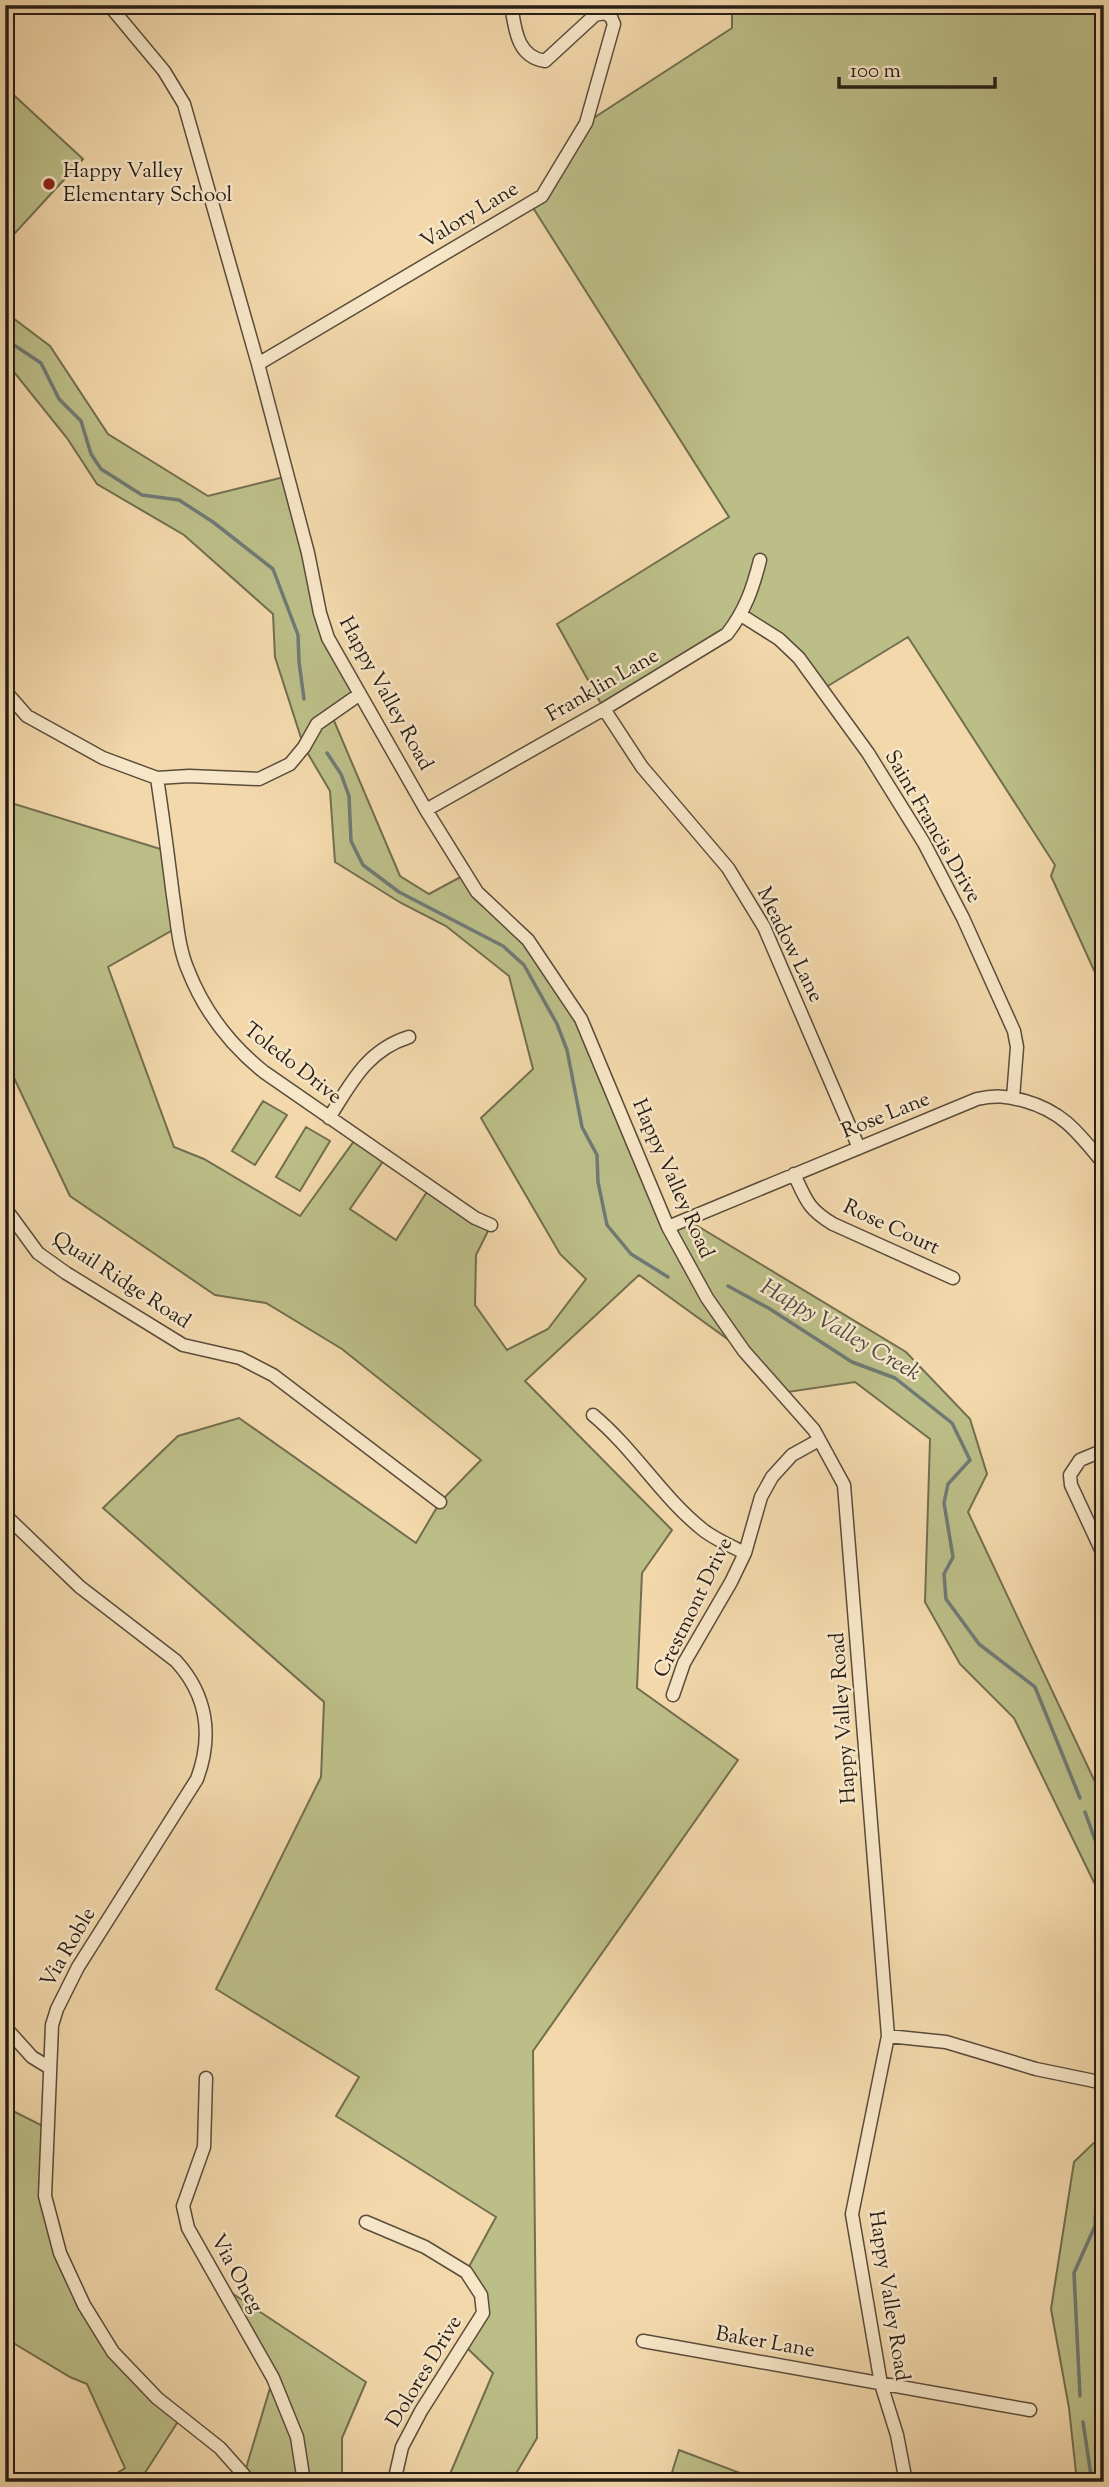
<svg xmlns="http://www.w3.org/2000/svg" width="1109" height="2487" font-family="'Sorts Mill Goudy',serif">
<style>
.green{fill:#bcbe88;stroke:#726e4f;stroke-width:2}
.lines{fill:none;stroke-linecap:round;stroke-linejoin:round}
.stream{stroke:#707975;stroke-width:3.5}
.minor-casing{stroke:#5a4c3b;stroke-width:15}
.minor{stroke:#f7e6c8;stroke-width:12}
.poi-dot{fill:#8f2418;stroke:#f7e6c8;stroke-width:2.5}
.labels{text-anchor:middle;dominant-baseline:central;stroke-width:5;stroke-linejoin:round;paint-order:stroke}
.poi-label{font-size:21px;fill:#271d16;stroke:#f7e6c8;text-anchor:start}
.street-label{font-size:21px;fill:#271d16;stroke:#f7e6c8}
.water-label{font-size:23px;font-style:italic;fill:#4b4b46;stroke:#f7e6c8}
</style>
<rect width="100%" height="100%" fill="#f2d8ab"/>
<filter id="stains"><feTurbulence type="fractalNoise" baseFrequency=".00286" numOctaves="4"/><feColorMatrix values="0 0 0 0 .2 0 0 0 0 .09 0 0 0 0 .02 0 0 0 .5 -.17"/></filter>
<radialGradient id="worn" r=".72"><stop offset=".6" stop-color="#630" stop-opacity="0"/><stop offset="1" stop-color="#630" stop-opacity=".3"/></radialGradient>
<path class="green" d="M732 5H1104V1054L1100 1052 1103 990 1051 876 1055 865 908 637 823 689 814 676 741 616 727 634 604 709 557 624 729 517 530 203 586 123 732 28Z
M5 87 83 159 5 244Z
M5 312 50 346 108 434 208 496 288 476 320 613 360 694 332 716 400 876 429 894 466 874 528 940 560 987 667 1226 686 1219 906 1352 970 1419 987 1474 968 1512 1104 1801V1903L1014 1718 960 1664 925 1602 930 1439 855 1382 781 1393 744 1351 639 1275 525 1381 672 1530 642 1573 637 1688 738 1760 533 2051 537 2438 511 2482H450V2474L493 2373 464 2345 483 2313 466 2272 496 2217 336 2116 359 2077 216 1989 321 1777 324 1702 103 1508 178 1436 239 1418 416 1543 440 1502 481 1460 342 1349 266 1303 215 1295 70 1196 5 1059V801L167 851 178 927 108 967 174 1147 204 1159 300 1216 357 1137 386 1157 350 1209 396 1240 430 1187 491 1225 476 1255 475 1305 507 1350 548 1329 586 1279 560 1254 481 1118 533 1069 509 976 446 926 401 903 335 862 330 791 304 747 275 657 273 614 184 535 97 484 67 438 5 361Z
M263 1101 287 1115 255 1165 232 1151Z
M306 1127 330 1141 300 1191 276 1177Z
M5 2107 47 2128 45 2196 60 2253 113 2352 181 2417 139 2482H103L125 2468 87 2384 70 2377 5 2338Z
M1104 2133V2257L1096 2292 1104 2359V2482H1077L1069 2408 1051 2309 1074 2162Z
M221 2286 366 2382 342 2438V2482H247L244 2475 273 2378Z
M679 2450 764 2482H669Z"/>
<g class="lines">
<path class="stream" d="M5 339 41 363 59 399 81 421 91 454 101 469 142 495 179 500 213 522 273 569 298 635 299 662 304 699
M327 753 341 774 349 796 351 841 363 865 399 892 503 946 524 965 557 1024 567 1050 582 1127 597 1155 598 1182 607 1225 631 1254 668 1277
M728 1286 770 1309 852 1362 895 1378 952 1423 970 1460 948 1484 944 1503 953 1557 944 1574 946 1599 979 1644 1035 1687 1080 1798
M1085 1812 1104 1865
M1080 2396 1074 2273 1095 2226 1097 2177 1104 2169
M1083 2422 1092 2482"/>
<g class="minor-casing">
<path id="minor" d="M109 5 164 71 184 104 258 364 308 553 320 613 328 638 426 810 477 892 528 940 581 1019 668 1227 707 1298 744 1351 814 1430 844 1485 888 2036 852 2214 881 2384 897 2435 906 2482
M258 364 542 196 586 123 614 24 611 17 605 13 595 15 545 61C517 57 515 29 511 5
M741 615 779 639 799 658 868 753 924 843 963 918 1014 1031 1017 1047 1013 1098
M5 691 27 716 103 758 157 778 189 776 259 779 290 764 304 747 317 724 360 694
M604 709 642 767 728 868 764 927 859 1148
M157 778C163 817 168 856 173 896 177 920 178 947 188 970 204 1011 229 1044 264 1072L475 1218 491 1225
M426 810 604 709 727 634C745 611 753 588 760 560
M329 1118C351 1083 367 1050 409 1037
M794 1174C806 1200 808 1209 833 1224L953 1278
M5 1208 38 1253 66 1273 183 1345 240 1358 273 1375 440 1502
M668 1227 977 1099C995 1095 1007 1096 1025 1101 1064 1112 1079 1134 1104 1164
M593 1415C634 1449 661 1496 702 1529 714 1539 731 1546 745 1553
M1104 1450 1080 1460 1070 1475 1071 1485 1104 1556
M5 1515 80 1587 176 1661C207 1695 213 1736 197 1779L78 1967 57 2009 52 2025 45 2196 60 2253 84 2305 113 2352 157 2398 220 2448 244 2475 247 2482
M673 1695 684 1663 731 1582 745 1553 761 1497 772 1477 792 1455 819 1440
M5 2027 32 2057 50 2068
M888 2036 946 2042 1036 2069 1104 2083
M206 2078 204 2147 183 2206 188 2228 273 2378 297 2437 304 2482
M366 2222 425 2247 466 2272 481 2295 483 2313 421 2411 402 2447 394 2482
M643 2341 1030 2410"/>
</g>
<use href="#minor" class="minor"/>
</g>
<circle class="poi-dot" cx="49" cy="184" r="7"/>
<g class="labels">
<g class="poi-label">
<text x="63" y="172">Happy Valley<tspan x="63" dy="24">Elementary School</tspan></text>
</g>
<g class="street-label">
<text transform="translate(470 216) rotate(-31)">Valory Lane</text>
<text transform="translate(603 686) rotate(-30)">Franklin Lane</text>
<text transform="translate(385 694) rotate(61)">Happy Valley Road</text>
<text transform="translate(932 827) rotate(60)">Saint Francis Drive</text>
<text transform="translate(789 945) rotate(64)">Meadow Lane</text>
<text transform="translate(292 1064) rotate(38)">Toledo Drive</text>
<text transform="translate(886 1116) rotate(-22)">Rose Lane</text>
<text transform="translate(672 1179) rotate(66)">Happy Valley Road</text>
<text transform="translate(891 1228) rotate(25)">Rose Court</text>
<text transform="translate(121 1281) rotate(33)">Quail Ridge Road</text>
<text transform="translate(694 1608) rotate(-64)">Crestmont Drive</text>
<text transform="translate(844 1718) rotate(-94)">Happy Valley Road</text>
<text transform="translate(69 1948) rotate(-60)">Via Roble</text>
<text transform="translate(236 2274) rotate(61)">Via Oneg</text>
<text transform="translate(888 2296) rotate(81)">Happy Valley Road</text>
<text transform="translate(765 2343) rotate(10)">Baker Lane</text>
<text transform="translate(425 2372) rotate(-59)">Dolores Drive</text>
</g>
<g class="water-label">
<text transform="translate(840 1331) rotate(30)">Happy Valley Creek</text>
</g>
</g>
<rect width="1109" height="2487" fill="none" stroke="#f2d8ab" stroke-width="28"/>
<rect x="7" y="7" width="1095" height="2473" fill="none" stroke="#271d16" stroke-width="3.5"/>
<rect x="14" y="14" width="1081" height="2459" fill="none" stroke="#271d16" stroke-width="2"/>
<path d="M839 77v10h156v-10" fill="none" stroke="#271d16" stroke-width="3.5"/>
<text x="850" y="77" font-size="21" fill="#271d16" stroke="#f7e6c8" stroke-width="5" paint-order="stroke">100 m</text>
<rect width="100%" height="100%" filter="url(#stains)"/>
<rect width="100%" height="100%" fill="url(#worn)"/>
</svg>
